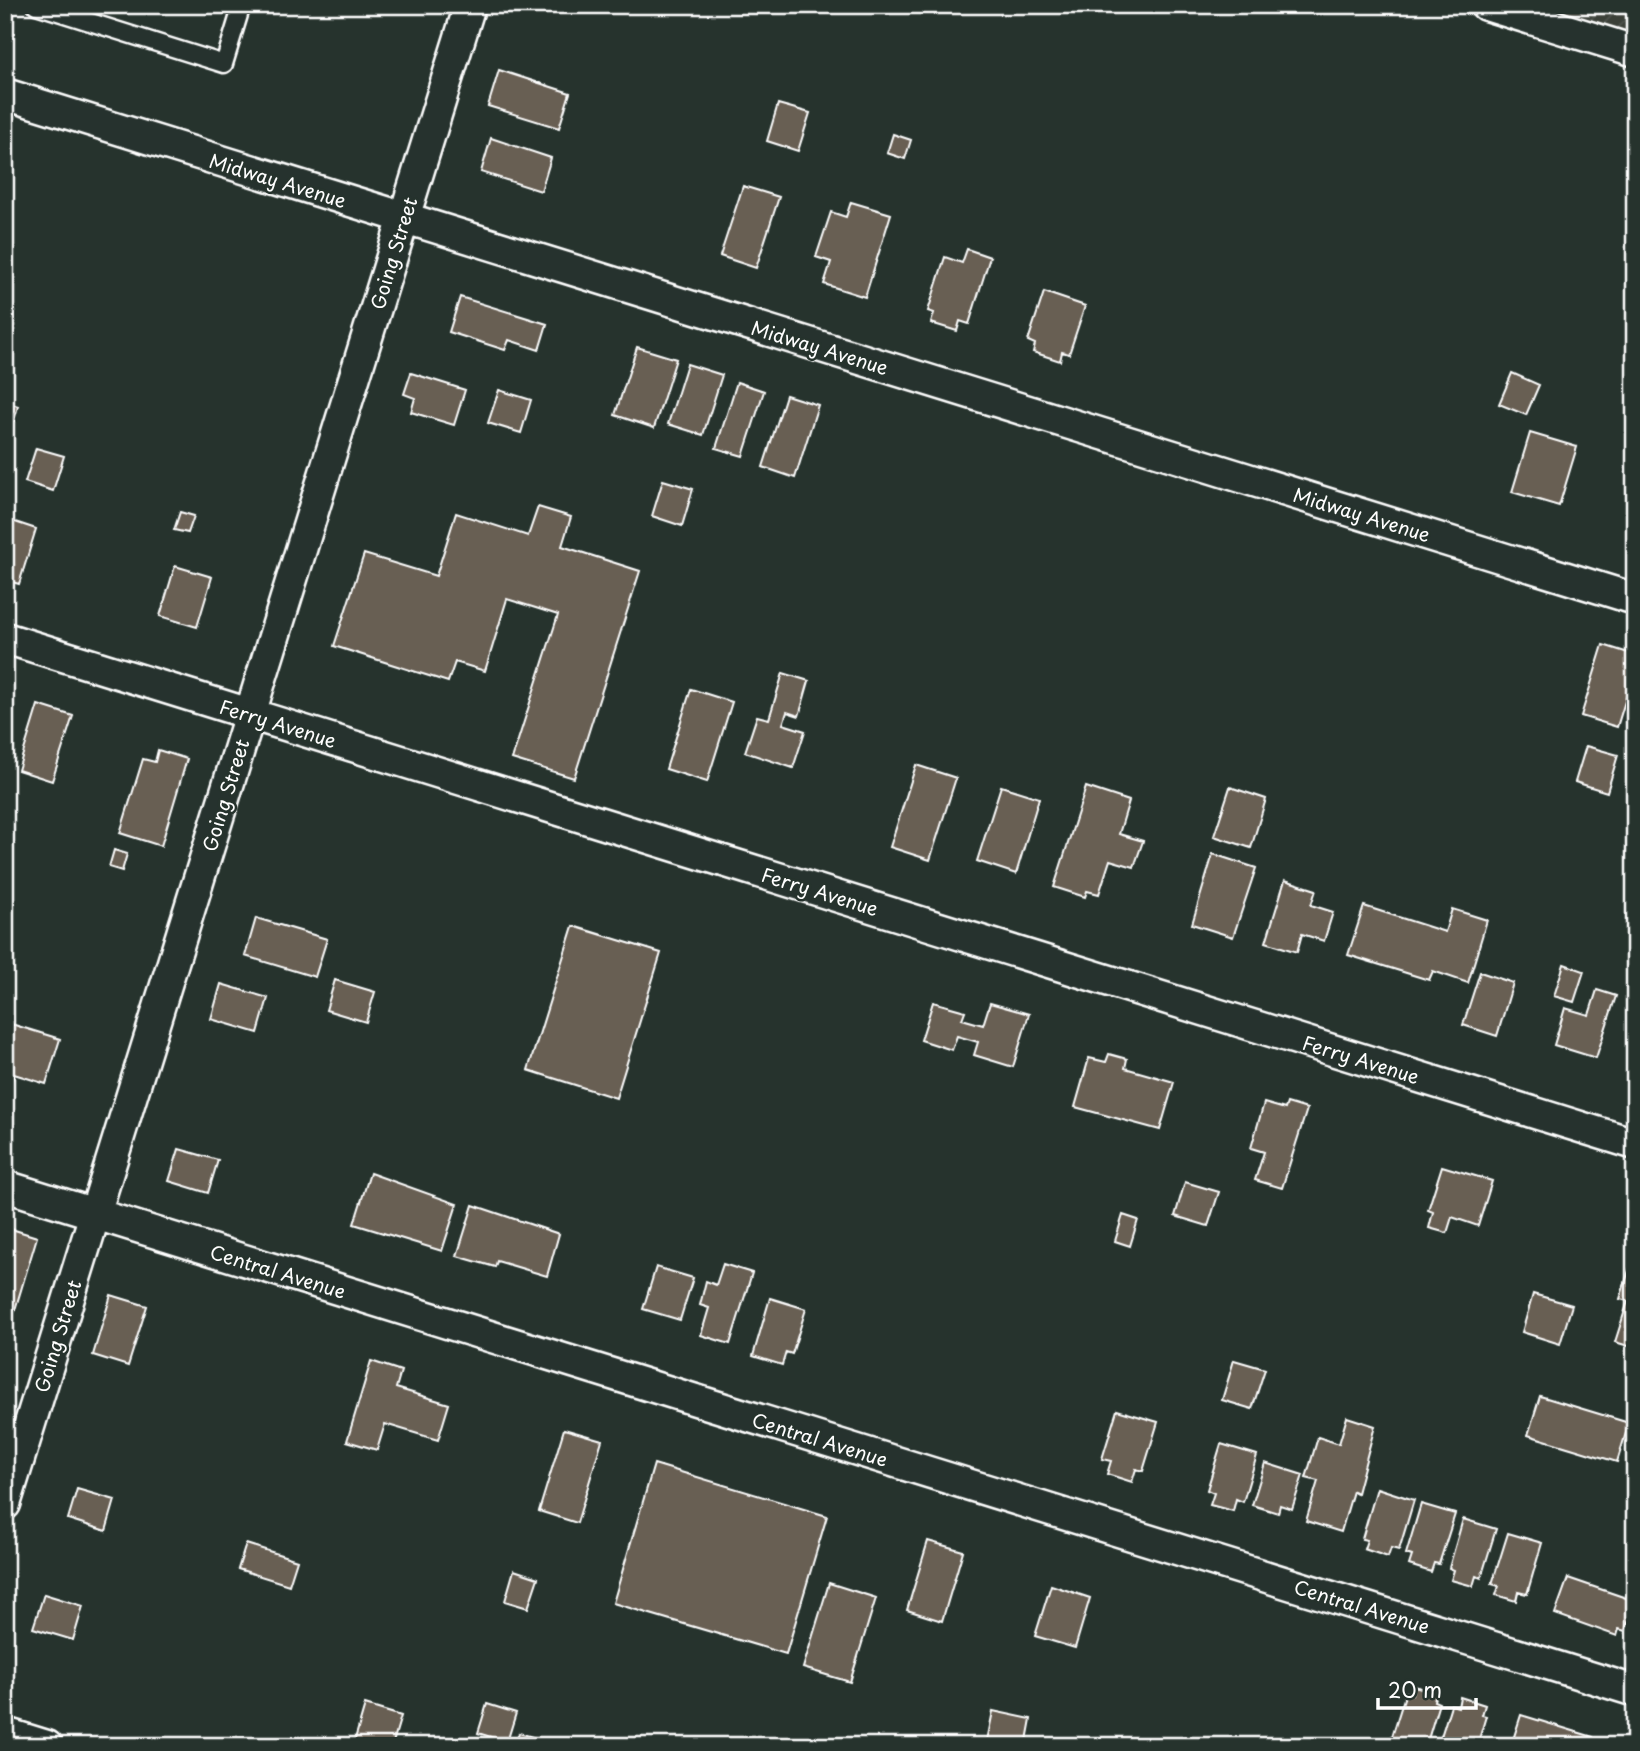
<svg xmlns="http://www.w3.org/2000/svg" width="1640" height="1751" font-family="'Playpen Sans',sans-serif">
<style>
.industrial{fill:url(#industrial-furrows)}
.building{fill:#685e52;stroke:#fff;stroke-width:2}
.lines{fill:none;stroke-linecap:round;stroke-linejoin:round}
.lane-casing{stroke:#fff;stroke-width:21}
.street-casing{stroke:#fff;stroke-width:35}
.lane{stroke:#26332d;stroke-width:16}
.street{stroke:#26332d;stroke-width:30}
.labels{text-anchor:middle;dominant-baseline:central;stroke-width:5;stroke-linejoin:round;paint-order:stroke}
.street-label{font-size:19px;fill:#fff;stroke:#26332d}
</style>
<defs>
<pattern id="industrial-furrows" width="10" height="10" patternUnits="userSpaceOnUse" patternTransform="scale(1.75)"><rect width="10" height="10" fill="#3a4038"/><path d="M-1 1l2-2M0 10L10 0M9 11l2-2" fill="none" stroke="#4e534c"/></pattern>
</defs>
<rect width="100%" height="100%" fill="#26332d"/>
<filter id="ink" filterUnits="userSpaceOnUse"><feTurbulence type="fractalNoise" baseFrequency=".0143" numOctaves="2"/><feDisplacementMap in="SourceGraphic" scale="14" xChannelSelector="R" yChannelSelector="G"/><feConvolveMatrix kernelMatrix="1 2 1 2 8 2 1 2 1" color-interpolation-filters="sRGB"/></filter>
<g filter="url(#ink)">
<path class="industrial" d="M1463 5H1635V61Z"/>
<path class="building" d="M499 70 570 93 559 128 488 106Z
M778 104 810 113 798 151 767 141Z
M893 134 911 140 905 159 887 153Z
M491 138 551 158 541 191 481 172Z
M743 186 779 197 756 268 720 256Z
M851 202 891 214 865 297 824 284 831 262 816 257 831 212 846 217Z
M967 249 990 257 969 324 960 321 957 331 931 323 934 313 928 311 945 257 962 263Z
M1044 292 1085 306 1069 354 1062 352 1060 361 1033 352 1035 344 1028 341Z
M460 297 547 324 539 350 509 340 505 350 449 332Z
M637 347 676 359 654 428 615 415Z
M687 364 722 375 703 435 668 424Z
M411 373 465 390 454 425 411 412 415 398 404 394Z
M1512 373 1539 385 1526 415 1499 404Z
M737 382 764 391 743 456 716 448Z
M499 390 531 400 521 433 488 423Z
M786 395 818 405 795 478 763 467Z
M5 402 18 406 14 421 5 418Z
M1530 433 1577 447 1559 506 1512 492Z
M36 448 64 456 53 491 25 482Z
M663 480 693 489 682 526 652 516Z
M538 507 571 517 562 546 640 571 574 778 512 759 558 615 507 599 485 671 455 662 448 682 334 646 364 554 436 576 456 513 528 536Z
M180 512 194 516 188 533 174 530Z
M6 519 36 529 19 584 5 580Z
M175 566 212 577 197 627 160 616Z
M1603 645 1635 655V669L1617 727 1581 716Z
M783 673 809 681 799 716 787 712 783 724 805 731 793 768 745 752 757 716 769 719Z
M691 689 732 702 707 782 666 769Z
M38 705 73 716 52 781 18 770Z
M1586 746 1618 755 1607 792 1575 782Z
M158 750 187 759 161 846 120 833 143 759 155 762Z
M916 765 956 778 930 860 890 847Z
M1001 786 1039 798 1016 874 977 861Z
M1086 787 1129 801 1119 834 1143 841 1134 867 1110 860 1099 894 1087 891 1085 897 1054 887Z
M1230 787 1266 799 1251 848 1214 836Z
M114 850 127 854 122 871 109 867Z
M1213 854 1256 868 1233 937 1192 924Z
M1285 880 1316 890 1311 905 1333 912 1324 941 1302 934 1297 952 1266 942Z
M1364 906 1445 932 1452 909 1487 920 1468 983 1433 971 1429 980 1348 955Z
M256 918 327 939 315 977 245 956Z
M573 926 661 953 616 1098 528 1070Z
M1564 964 1584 971 1574 1002 1554 996Z
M1480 972 1513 983 1497 1036 1463 1025Z
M1635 972V998L1627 996Z
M335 980 375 992 366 1022 326 1010Z
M221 984 268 998 258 1033 211 1019Z
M1597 990 1616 996 1596 1058 1554 1045 1565 1008 1589 1015Z
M933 1002 965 1011 962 1019 983 1025 990 1003 1029 1014 1013 1067 974 1055 978 1042 957 1036 952 1050 921 1040Z
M8 1023 60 1039 46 1084 14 1074 5 1101V1033Z
M1109 1054 1127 1059 1125 1068 1174 1082 1160 1130 1075 1107 1089 1058 1106 1062Z
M1264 1103 1285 1109 1287 1103 1307 1109 1282 1188 1255 1180 1264 1152 1251 1148Z
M179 1149 218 1160 208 1193 169 1181Z
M1442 1166 1492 1181 1478 1226 1452 1217 1447 1233 1429 1228 1433 1212 1428 1210Z
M370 1173 457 1204 442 1251 354 1224Z
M1185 1182 1219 1192 1208 1226 1175 1216Z
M473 1205 559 1234 547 1276 497 1261 495 1267 457 1256Z
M1123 1215 1138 1220 1130 1246 1115 1241Z
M5 1227 37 1237 5 1343Z
M1635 1251V1348L1615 1342 1628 1301 1620 1299Z
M723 1264 752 1273 730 1344 701 1335 709 1308 700 1305 706 1281 716 1285Z
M656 1267 693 1278 680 1320 643 1309Z
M1533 1294 1572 1305 1560 1344 1522 1332Z
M111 1295 147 1306 128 1366 93 1355Z
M770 1298 806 1309 792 1354 786 1352 782 1365 753 1356Z
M1234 1360 1265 1369 1252 1409 1222 1400Z
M371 1361 401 1371 396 1388 449 1404 438 1440 385 1424 377 1450 347 1441Z
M1540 1396 1629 1423 1617 1462 1528 1435Z
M1117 1410 1158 1422 1143 1471 1136 1469 1132 1482 1107 1474 1111 1461 1102 1459Z
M1347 1417 1375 1426 1357 1493 1353 1491 1341 1532 1306 1521 1318 1481 1306 1478 1318 1437 1339 1444Z
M564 1429 602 1440 577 1523 539 1511Z
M1221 1444 1257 1455 1243 1502 1236 1499 1233 1511 1210 1505 1214 1493 1207 1490Z
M1265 1463 1303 1475 1292 1509 1280 1505 1278 1513 1252 1505Z
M654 1464 827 1516 786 1654 613 1603Z
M1377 1488 1414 1500 1399 1550 1391 1548 1388 1557 1364 1549 1367 1540 1362 1539Z
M77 1489 115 1500 106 1531 68 1519Z
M1421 1504 1455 1514 1439 1564 1434 1563 1431 1572 1409 1565 1412 1556 1406 1554Z
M1463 1519 1496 1529 1481 1578 1476 1576 1473 1586 1451 1580 1454 1570 1449 1568Z
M1508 1533 1542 1543 1527 1594 1518 1592 1516 1601 1496 1595 1499 1586 1492 1584Z
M928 1541 963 1551 942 1621 907 1610Z
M246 1544 297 1560 289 1585 238 1569Z
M514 1570 538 1578 528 1608 505 1601Z
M1568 1578 1629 1599 1627 1607 1632 1609 1625 1631 1619 1629 1617 1636 1555 1614Z
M829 1583 876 1598 850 1682 803 1668Z
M1051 1585 1090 1598 1075 1648 1035 1636Z
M44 1594 83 1606 73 1640 33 1628Z
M1414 1686 1436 1692 1434 1701 1439 1703 1426 1746H1389L1406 1692 1412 1694Z
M1460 1697 1485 1705 1482 1715 1486 1716 1477 1746H1438L1451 1705 1458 1707Z
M487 1704 516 1713 507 1742 478 1733Z
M365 1705 401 1716 392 1746H353Z
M993 1711 1031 1719 1026 1746H986Z
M1521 1715 1593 1737 1590 1746H1511Z
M519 1733 553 1743V1746H515Z"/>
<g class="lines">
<g class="lane-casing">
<path id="lane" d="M36 5 224 64 242 5"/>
</g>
<g class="street-casing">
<path id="street" d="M1486 5 1635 51
M5 94 1635 599
M5 638 1635 1144
M5 1186 1635 1691
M5 1504 470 5
M5 1733 47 1746"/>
</g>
<use href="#lane" class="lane"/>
<use href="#street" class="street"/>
</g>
</g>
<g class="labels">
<g class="street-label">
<text transform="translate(278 180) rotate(17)">Midway Avenue</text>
<text transform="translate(393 253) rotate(-73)">Going Street</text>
<text transform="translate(820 347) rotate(17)">Midway Avenue</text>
<text transform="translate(1362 514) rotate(17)">Midway Avenue</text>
<text transform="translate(278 723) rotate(17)">Ferry Avenue</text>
<text transform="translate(225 795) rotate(-73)">Going Street</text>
<text transform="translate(820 891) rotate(17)">Ferry Avenue</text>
<text transform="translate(1361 1059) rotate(17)">Ferry Avenue</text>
<text transform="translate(278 1271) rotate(17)">Central Avenue</text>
<text transform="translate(57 1336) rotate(-73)">Going Street</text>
<text transform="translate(820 1439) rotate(17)">Central Avenue</text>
<text transform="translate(1362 1606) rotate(17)">Central Avenue</text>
</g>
</g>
<rect width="1640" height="1751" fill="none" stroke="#26332d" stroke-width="28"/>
<rect x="14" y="14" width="1612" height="1723" fill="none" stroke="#fff" stroke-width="2.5" filter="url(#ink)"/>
<path d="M1378 1698v10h98v-10" fill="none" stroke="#ffffff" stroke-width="3.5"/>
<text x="1388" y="1698" font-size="21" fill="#ffffff" stroke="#26332d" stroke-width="5" paint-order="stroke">20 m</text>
</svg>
